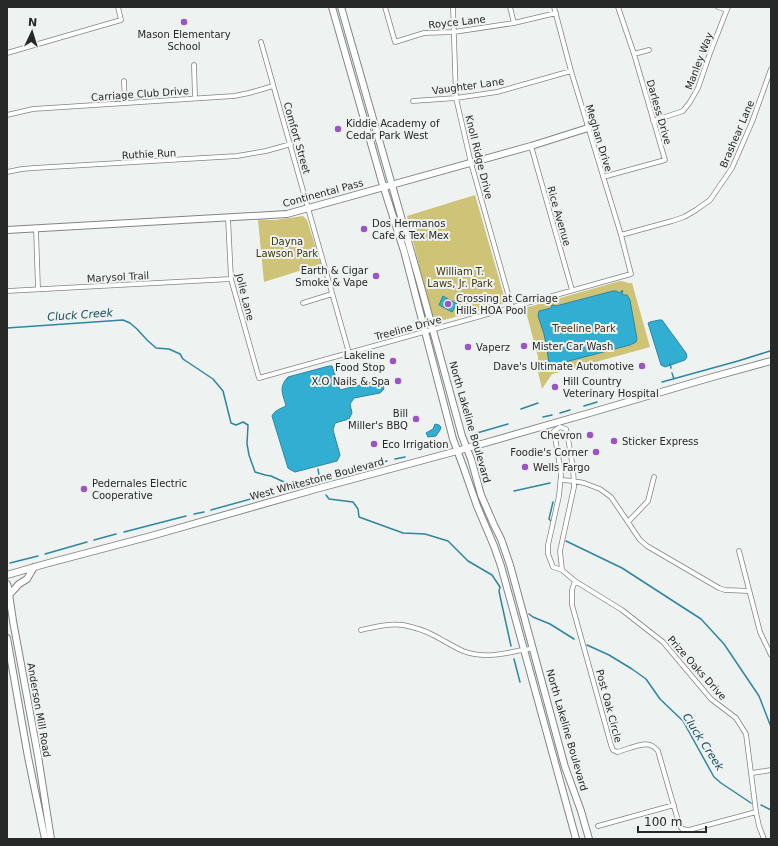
<svg xmlns="http://www.w3.org/2000/svg" width="778" height="846" font-family="'DejaVu Sans',sans-serif">
<style>
.green{fill:#cec376}
.water{fill:#31aed2;stroke:#2e869f}
.lines{fill:none;stroke-linecap:round;stroke-linejoin:round}
.stream{stroke:#2e869f;stroke-width:1.5}
.street-casing{stroke:#818583;stroke-width:5.5}
.secondary-casing{stroke:#818583;stroke-width:8}
.street{stroke:#fff;stroke-width:4}
.secondary{stroke:#fff;stroke-width:6}
.poi-dot{fill:#9c53c6;stroke:#eef2f0;stroke-width:1.5}
.labels{text-anchor:middle;dominant-baseline:central;stroke-width:4;stroke-linejoin:round;paint-order:stroke}
.street-label{font-size:10px;fill:#272928;stroke:#eef2f0}
.poi-label{font-size:10px;fill:#272928;stroke:#eef2f0;text-anchor:start}
.park-label{font-size:10px;fill:#3e380f;stroke:#eef2f0}
.water-label{font-size:11px;font-style:italic;fill:#205261;stroke:#eef2f0}
</style>
<rect width="100%" height="100%" fill="#eef2f0"/>
<path class="green" d="M475 195 506 303 433 323 407 216Z
M303 216 307 220 321 264 264 282 258 220H276Z
M620 281C625 281 628 284 632 283L650 347 552 374 542 389 538 372V357L525 308Z"/>
<path class="water" d="M622 290 623 292 622 294 623 295H627L630 300 637 339 636 342 630 345 554 365 549 362 544 334 538 316 539 311 551 308 552 305H553L556 306 613 291H616L620 293Z
M443 296 457 304 452 312 439 305Z
M659 320H662L686 353 687 357 685 360 665 367 661 365 648 323 650 322Z
M329 366H332L340 390 376 381 381 382 383 385 384 389 380 393 354 398 350 404 352 413 349 419 335 423 333 430 340 455 337 461 295 472 291 470 288 468 272 416C275 410 280 409 286 406 283 394 278 388 288 377Z
M435 424 439 425 441 427 440 430 436 436 428 437 426 433 433 429Z"/>
<g class="lines">
<path class="stream" d="M7 328 123 320 130 323 137 329 147 340 156 348 169 349 180 354 183 359 213 379 223 391 231 423 236 425 243 422 248 425 247 444 249 455 255 472 265 475 271 476 284 482 291 483H299L320 476
M670 364 671 368
M672 373 674 379
M662 382 738 361 770 351
M630 393 644 389
M584 406 597 402
M521 409 538 403
M560 413 570 410
M543 417 552 415
M470 435 508 424
M435 445H439L443 446
M395 459 405 457
M383 462 387 461
M318 469 319 475
M345 473 376 464
M297 486 321 479 332 477
M281 491 290 488
M514 491 550 483
M326 495 329 499 353 502 358 509 359 517 403 533 425 534 448 541 468 561 492 575 500 587 499 591 500 596 511 646
M211 510 272 493
M194 514 204 512
M551 521 549 519 553 502
M124 532 186 516
M94 540 116 534
M566 541 622 568 701 619 724 644 759 696 771 727
M45 554 87 542
M10 563 38 556
M529 614 533 617 550 624 574 639
M587 645 609 655 632 669 646 679 660 699 683 721 714 777 721 783 751 803
M514 659 520 682
M761 805 771 810"/>
<g class="street-casing">
<path id="street" d="M385 7 395 42 424 33 454 32 514 23 556 13
M453 7 456 98 471 163 512 308
M510 7 514 23
M718 7 727 10
M261 42 349 353
M7 53 121 20 118 7
M634 54 649 50
M194 65 195 98
M124 81 125 103
M413 101 456 98 497 92 571 71
M7 115 33 109 234 96 249 93 273 86
M653 121 683 111 690 102 698 88 710 53 728 7
M531 146 572 290
M7 172 22 169 34 168 237 156 266 151 291 144
M603 177 665 160 634 54 618 7
M228 218 231 279 259 378 631 274 621 235 571 71 554 7
M36 229 38 289
M621 235 672 221 684 217 696 210 710 200 732 168 752 122 771 69
M7 291 231 279
M303 303 332 294
M560 427 554 431 560 467 561 475 559 496 548 545V554L553 567 562 570 575 581 622 610 663 642 711 699 736 718 746 734 756 812 759 826 764 839
M560 427 566 429C570 448 574 467 574 487L560 551 562 570
M561 480 574 481 584 483 600 489 611 497 640 540 647 546 719 588 725 590 749 591
M628 522 648 501 654 477
M739 551 760 632 771 655
M575 581 572 590V605L611 745 613 750 617 752C626 750 642 742 650 745 654 746 656 749 658 751L679 824 682 829 689 830 756 812
M361 630C375 627 389 623 403 625 413 627 424 630 433 635 443 640 452 646 463 651 481 658 499 655 517 651 523 650 527 650 532 648
M752 773 771 770
M598 826 674 805"/>
</g>
<g class="secondary-casing">
<path id="secondary" d="M332 7 382 182 404 251 453 439 463 466 477 506 494 546 501 566 576 839
M341 7 420 283 462 436 471 459 481 495 494 525 501 539 510 565 565 767 581 811 589 839
M7 230 287 214 531 146 588 128
M7 575 45 564 151 536 316 489 457 451 593 412 709 378 771 361
M7 584 8 587 13 621 38 756 51 839
M9 595 19 584 27 579 34 567
M7 638 28 757 45 839"/>
</g>
<use href="#street" class="street"/>
<use href="#secondary" class="secondary"/>
</g>
<g class="poi-dot">
<circle cx="184" cy="22" r="4"/>
<circle cx="338" cy="129" r="4"/>
<circle cx="364" cy="229" r="4"/>
<circle cx="376" cy="276" r="4"/>
<circle cx="448" cy="304" r="4"/>
<circle cx="524" cy="346" r="4"/>
<circle cx="468" cy="347" r="4"/>
<circle cx="393" cy="361" r="4"/>
<circle cx="642" cy="366" r="4"/>
<circle cx="398" cy="381" r="4"/>
<circle cx="555" cy="387" r="4"/>
<circle cx="416" cy="419" r="4"/>
<circle cx="590" cy="435" r="4"/>
<circle cx="614" cy="441" r="4"/>
<circle cx="374" cy="444" r="4"/>
<circle cx="596" cy="452" r="4"/>
<circle cx="525" cy="467" r="4"/>
<circle cx="84" cy="489" r="4"/>
</g>
<g class="labels">
<g class="street-label">
<text transform="translate(457 22) rotate(-6)">Royce Lane</text>
<text transform="translate(699 61) rotate(-69)">Manley Way</text>
<text transform="translate(468 86) rotate(-8)">Vaughter Lane</text>
<text transform="translate(140 94) rotate(-4)">Carriage Club Drive</text>
<text transform="translate(659 112) rotate(74)">Darless Drive</text>
<text transform="translate(737 134) rotate(-67)">Brashear Lane</text>
<text transform="translate(297 138) rotate(74)">Comfort Street</text>
<text transform="translate(599 138) rotate(73)">Meghan Drive</text>
<text transform="translate(149 154) rotate(-3)">Ruthie Run</text>
<text transform="translate(479 157) rotate(76)">Knoll Ridge Drive</text>
<text transform="translate(323 193) rotate(-15)">Continental Pass</text>
<text transform="translate(559 216) rotate(74)">Rice Avenue</text>
<text transform="translate(118 277) rotate(-3)">Marysol Trail</text>
<text transform="translate(245 297) rotate(76)">Jolie Lane</text>
<text transform="translate(408 328) rotate(-15)">Treeline Drive</text>
<text transform="translate(470 422) rotate(74)">North Lakeline Boulevard</text>
<text transform="translate(317 479) rotate(-15)">West Whitestone Boulevard</text>
<text transform="translate(697 668) rotate(48)">Prize Oaks Drive</text>
<text transform="translate(609 706) rotate(75)">Post Oak Circle</text>
<text transform="translate(39 710) rotate(80)">Anderson Mill Road</text>
<text transform="translate(567 730) rotate(74)">North Lakeline Boulevard</text>
</g>
<g class="poi-label">
<text x="184" y="34" text-anchor="middle">Mason Elementary<tspan x="184" dy="12">School</tspan></text>
<text x="346" y="123">Kiddie Academy of<tspan x="346" dy="12">Cedar Park West</tspan></text>
<text x="372" y="223">Dos Hermanos<tspan x="372" dy="12">Cafe &amp; Tex Mex</tspan></text>
<text x="368" y="270" text-anchor="end">Earth &amp; Cigar<tspan x="368" dy="12">Smoke &amp; Vape</tspan></text>
<text x="456" y="298">Crossing at Carriage<tspan x="456" dy="12">Hills HOA Pool</tspan></text>
<text x="532" y="346">Mister Car Wash</text>
<text x="476" y="347">Vaperz</text>
<text x="385" y="355" text-anchor="end">Lakeline<tspan x="385" dy="12">Food Stop</tspan></text>
<text x="634" y="366" text-anchor="end">Dave's Ultimate Automotive</text>
<text x="390" y="381" text-anchor="end">X.O Nails &amp; Spa</text>
<text x="563" y="381">Hill Country<tspan x="563" dy="12">Veterinary Hospital</tspan></text>
<text x="408" y="413" text-anchor="end">Bill<tspan x="408" dy="12">Miller's BBQ</tspan></text>
<text x="582" y="435" text-anchor="end">Chevron</text>
<text x="622" y="441">Sticker Express</text>
<text x="382" y="444">Eco Irrigation</text>
<text x="588" y="452" text-anchor="end">Foodie's Corner</text>
<text x="533" y="467">Wells Fargo</text>
<text x="92" y="483">Pedernales Electric<tspan x="92" dy="12">Cooperative</tspan></text>
</g>
<g class="park-label">
<text x="287" y="241">Dayna<tspan x="287" dy="12">Lawson Park</tspan></text>
<text x="460" y="271">William T.<tspan x="460" dy="12">Laws, Jr. Park</tspan></text>
<text x="584" y="328">Treeline Park</text>
</g>
<g class="water-label">
<text transform="translate(80 315) rotate(-4)">Cluck Creek</text>
<text transform="translate(703 742) rotate(57)">Cluck Creek</text>
</g>
</g>
<rect width="778" height="846" fill="none" stroke="#272928" stroke-width="16"/>
<g transform="translate(32 32) rotate(4)" stroke="#eef2f0" stroke-width="3" paint-order="stroke">
<path d="M0-3L7 15L0 10L-7 15Z" fill="#272928"/>
<text y="-6" font-size="11" font-weight="bold" text-anchor="middle" fill="#272928">N</text>
</g>
<path d="M638 826v6h68v-6" fill="none" stroke="#272928" stroke-width="2"/>
<text x="644" y="826" font-size="12" fill="#272928" stroke="#eef2f0" stroke-width="3" paint-order="stroke">100 m</text>
</svg>
